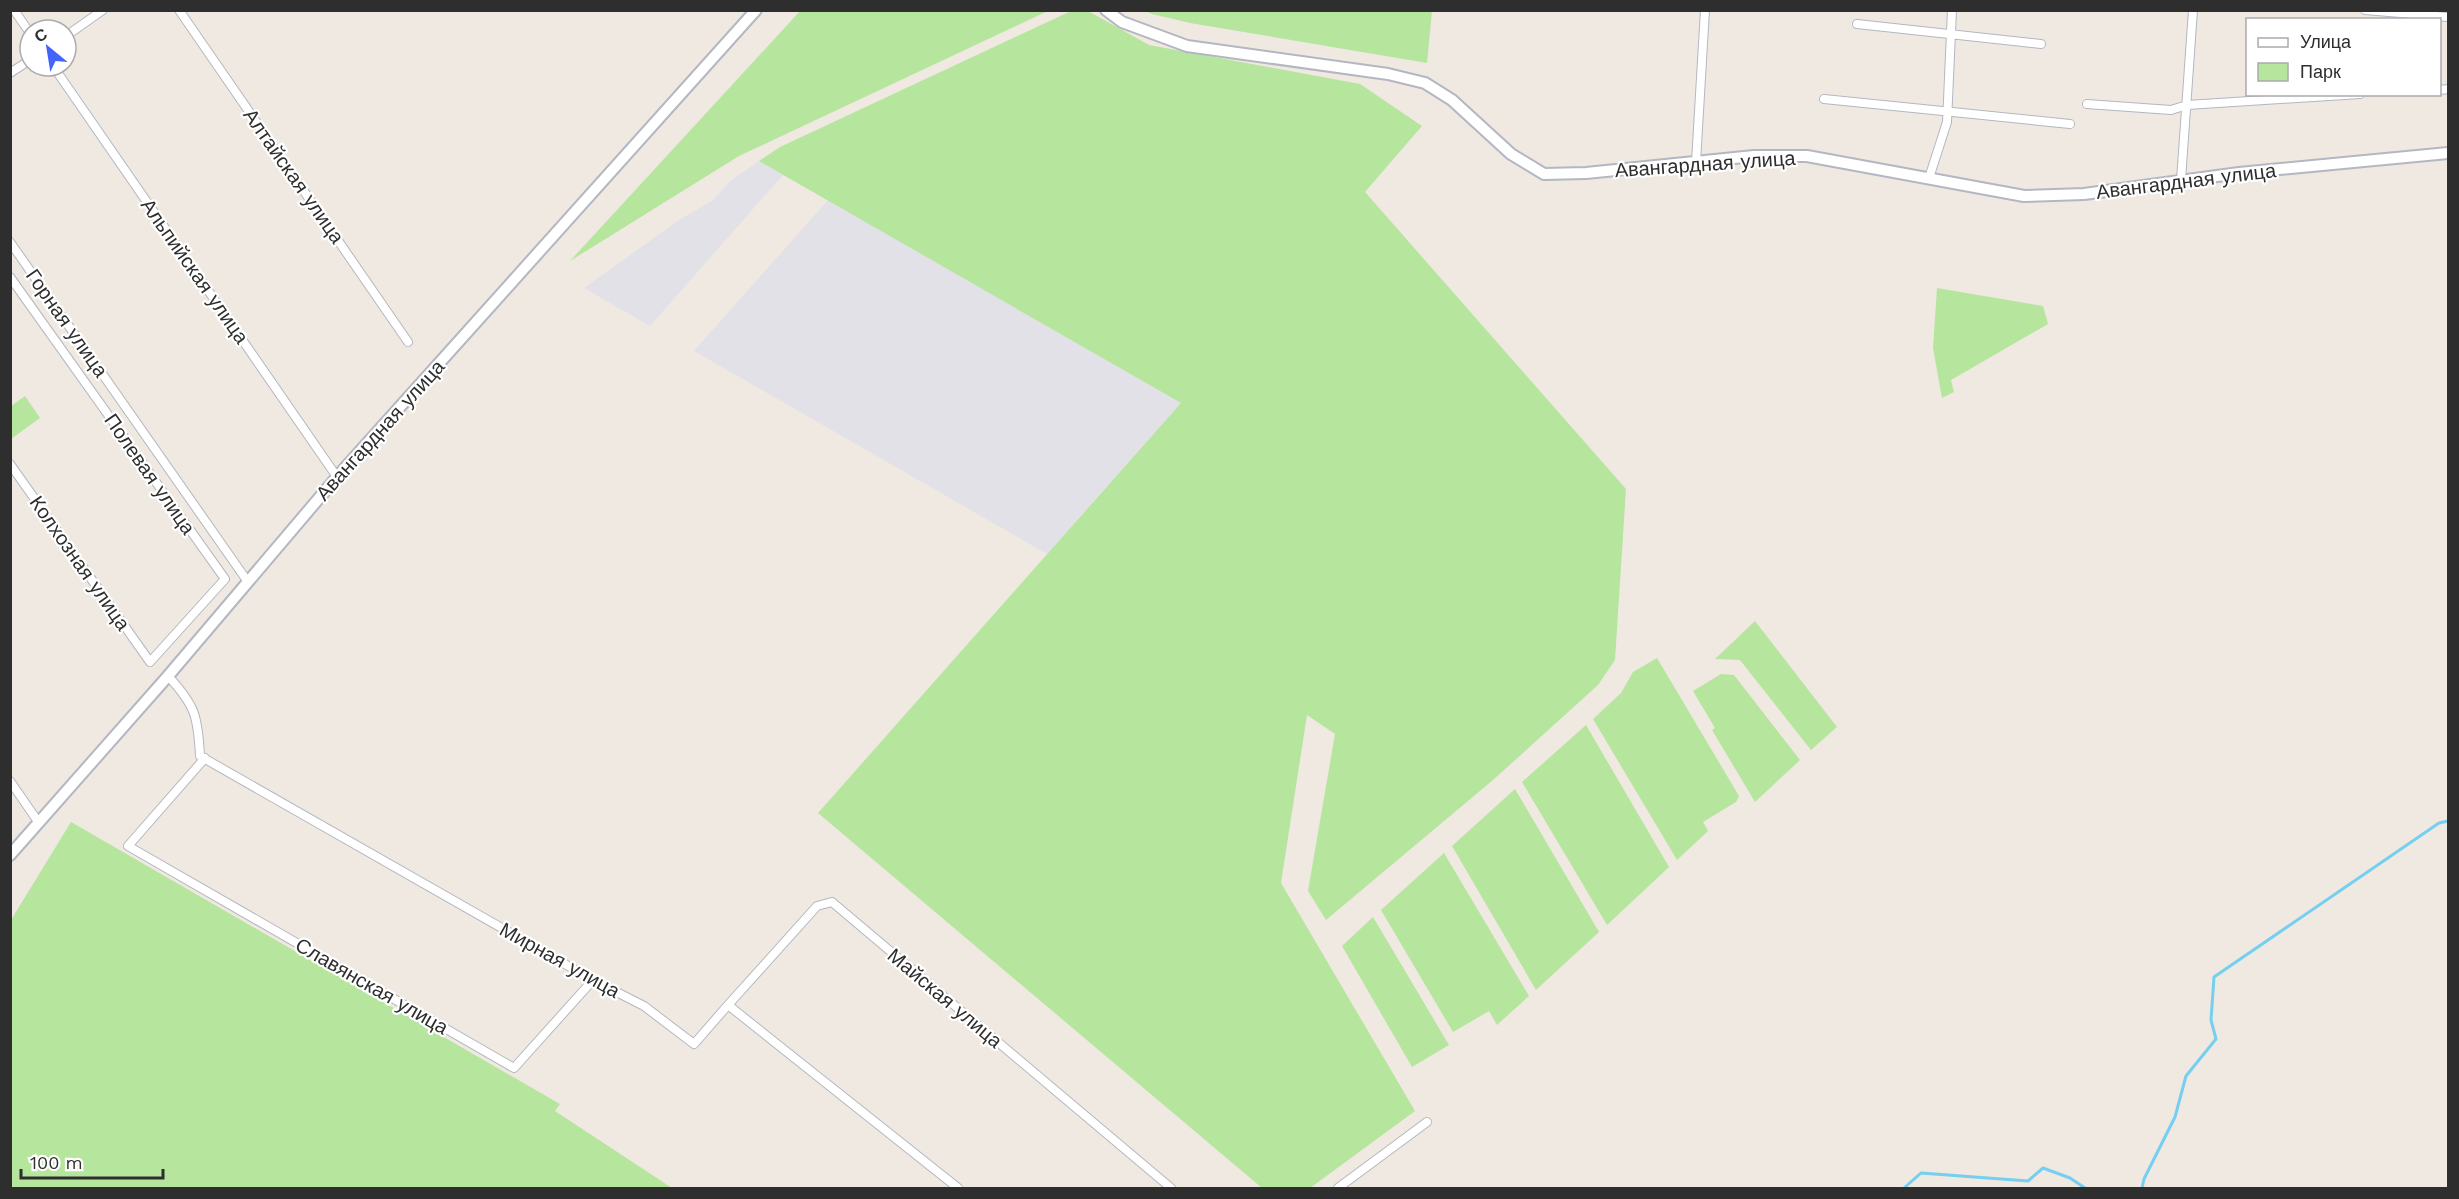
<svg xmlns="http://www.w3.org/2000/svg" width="2459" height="1199" font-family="'Work Sans',sans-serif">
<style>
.industrial{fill:#e3e1e8}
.green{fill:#b6e59e}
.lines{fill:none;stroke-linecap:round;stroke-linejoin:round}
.stream{stroke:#75cff0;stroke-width:3}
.minor-casing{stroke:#b4b7c1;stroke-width:10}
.secondary-casing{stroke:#b4b7c1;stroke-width:14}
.minor{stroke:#fff;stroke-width:8}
.secondary{stroke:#fff;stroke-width:10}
.labels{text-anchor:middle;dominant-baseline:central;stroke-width:4.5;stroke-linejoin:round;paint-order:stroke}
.street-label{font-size:20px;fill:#2e2e2e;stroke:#fff}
</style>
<rect width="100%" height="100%" fill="#efe9e1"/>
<path class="industrial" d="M759 161 783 175 650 326 584 288 679 220 712 201 731 180Z
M828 200 1181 403 1047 554 694 351Z"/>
<path class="green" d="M801 10 1048 11 739 156 570 261Z
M1071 11H1088L1149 45 1360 84 1422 126 1365 192 1626 489 1615 660 1598 685 1493 780 1326 920 1308 891 1335 734 1307 715 1281 883 1415 1111 1310 1188H1262L818 813 1181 403 759 161 780 147Z
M1145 11H1432L1427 63 1190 23 1152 14Z
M1937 288 2043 306 2048 324 1951 380 1954 392 1942 398 1933 348Z
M25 396 40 418 11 439V406Z
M1755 621 1837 727 1811 750 1740 660 1715 659Z
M1657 658 1739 796 1736 802 1703 822 1708 831 1677 860 1593 719 1621 693 1633 672Z
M1721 674 1734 675 1800 760 1755 802 1712 730 1715 728 1693 691Z
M1586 725 1669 867 1607 925 1522 782Z
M1515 789 1599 932 1536 990 1452 846Z
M71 822 560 1104 555 1111 672 1188H11V920Z
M1444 853 1529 996 1497 1025 1489 1011 1453 1032 1381 910Z
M1373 917 1449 1045 1412 1067 1342 946Z"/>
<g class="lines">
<path class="stream" d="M1904 1188 1921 1173 2028 1181 2043 1168 2070 1178 2085 1188
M2142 1188 2144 1179 2175 1117 2186 1076 2216 1039 2211 1020 2214 977 2439 823 2448 821"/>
<g class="minor-casing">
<path id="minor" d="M14 10 30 33
M179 10 408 342
M2365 10 2448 17
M1857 24 2041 44
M66 36 103 10
M53 66 337 477
M10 73 30 60
M2440 90 2448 89
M1824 99 2070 124
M2087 104 2171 110 2187 105 2360 94
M1696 162 1705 10
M1929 178 1947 122 1952 10
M2181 180 2193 10
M10 242 248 582
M10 277 225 579 150 662 10 464
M168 676C195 705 198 716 200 756L593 980 644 1006 694 1044 728 1005 958 1188
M205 758 128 846 514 1068 593 980
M10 781 39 823
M728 1005 817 906 832 902 1171 1188
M1338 1188 1427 1122"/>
</g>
<g class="secondary-casing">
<path id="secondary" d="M1106 10 1122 22 1187 46 1388 74 1425 83 1452 100 1511 154 1544 174 1586 173 1754 156H1807L2024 196 2084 194 2239 173 2448 153
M10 855 168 676 337 477 756 10"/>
</g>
<use href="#minor" class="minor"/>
<use href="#secondary" class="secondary"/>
</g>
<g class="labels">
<g class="street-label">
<text transform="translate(1705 164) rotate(-4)">Авангардная улица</text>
<text transform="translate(294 176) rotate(55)">Алтайская улица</text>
<text transform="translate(2186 181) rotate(-7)">Авангардная улица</text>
<text transform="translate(195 271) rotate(55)">Альпийская улица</text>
<text transform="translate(67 323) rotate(55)">Горная улица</text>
<text transform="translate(380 430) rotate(-48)">Авангардная улица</text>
<text transform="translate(150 474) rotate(55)">Полевая улица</text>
<text transform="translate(80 563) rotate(55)">Колхозная улица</text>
<text transform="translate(560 960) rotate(29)">Мирная улица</text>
<text transform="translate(372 986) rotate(30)">Славянская улица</text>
<text transform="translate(945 998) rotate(40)">Майская улица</text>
</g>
</g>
<rect width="2459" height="1199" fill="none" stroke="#2e2e2e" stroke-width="24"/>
<rect x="2246" y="18" width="195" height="78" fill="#ffffff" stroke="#ababab" stroke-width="1.5"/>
<rect x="2258" y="38" width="30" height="9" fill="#ffffff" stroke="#ababab" stroke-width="1.5"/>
<text x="2300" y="48" font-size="18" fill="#2e2e2e">Улица</text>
<rect x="2258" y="63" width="30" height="18" fill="#b6e59e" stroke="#ababab" stroke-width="1.5"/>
<text x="2300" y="78" font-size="18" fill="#2e2e2e">Парк</text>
<g transform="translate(48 48) rotate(330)"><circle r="28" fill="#ffffff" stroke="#ababab" stroke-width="1.5"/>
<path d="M0-4.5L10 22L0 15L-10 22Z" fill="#4264fb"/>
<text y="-9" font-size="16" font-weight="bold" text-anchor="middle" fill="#2e2e2e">С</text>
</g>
<path d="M21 1169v9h142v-9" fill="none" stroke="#2e2e2e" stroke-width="3"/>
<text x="30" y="1169" font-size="18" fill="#2e2e2e" stroke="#ffffff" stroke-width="4.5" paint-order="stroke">100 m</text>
</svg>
